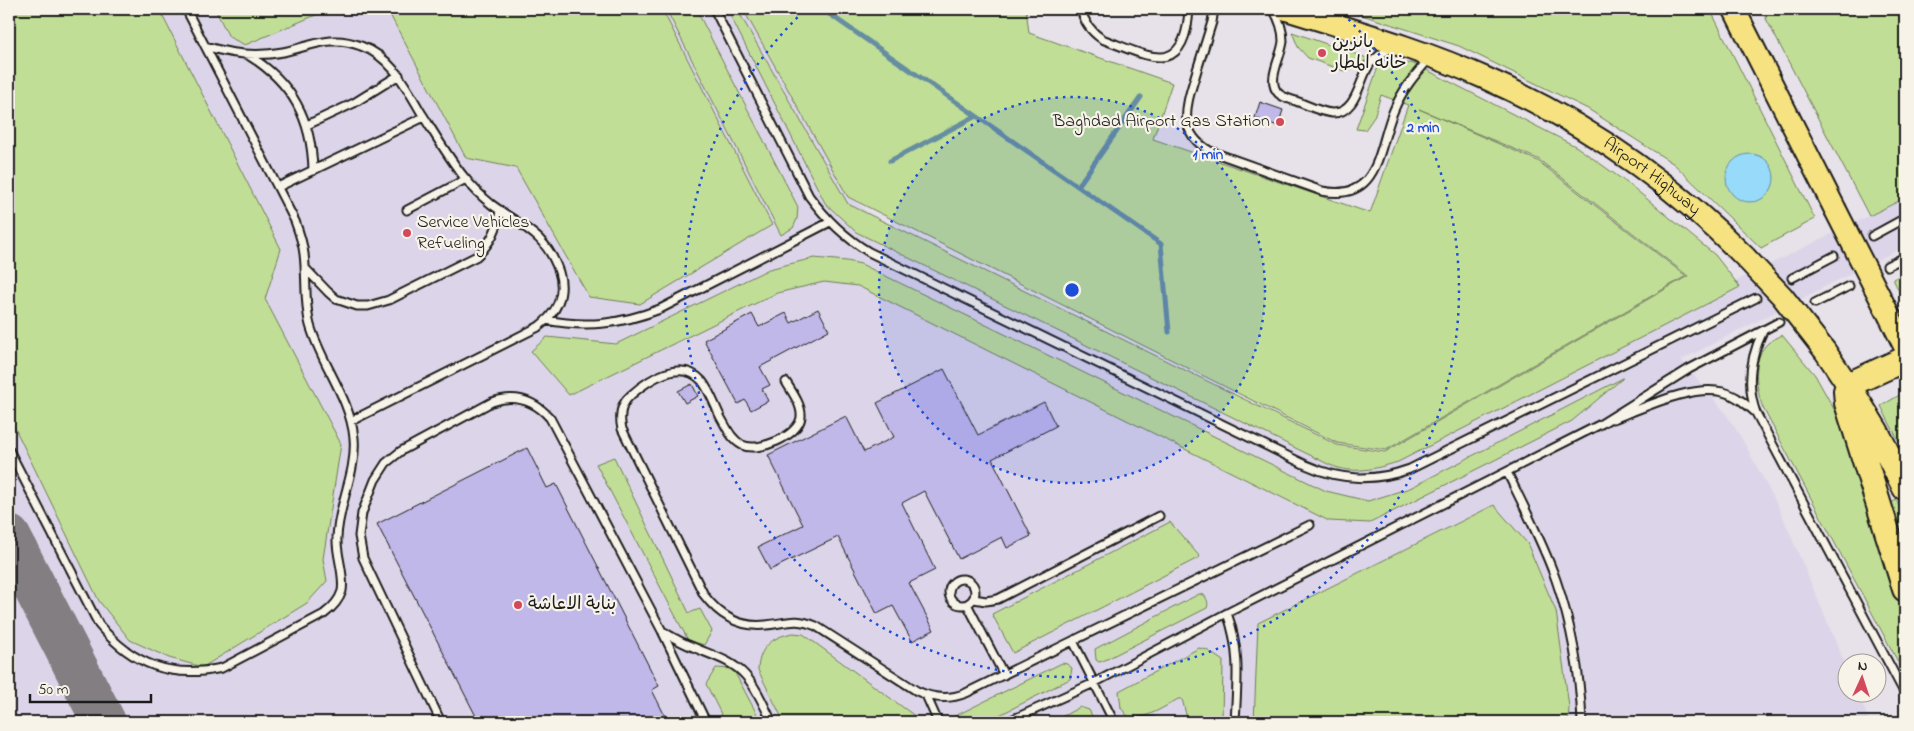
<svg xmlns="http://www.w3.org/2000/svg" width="1914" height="731" font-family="'Indie Flower','Playpen Sans Arabic',sans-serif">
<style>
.built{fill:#dcd5e9}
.green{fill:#c1de96;stroke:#6e7d59}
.water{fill:#97daf9;stroke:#668ea1}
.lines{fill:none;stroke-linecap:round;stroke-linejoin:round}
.stream{stroke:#668ea1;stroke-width:5}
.taxiway{stroke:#827e82;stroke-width:44}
.building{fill:#c1b8ea;stroke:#1c1c1c}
.service-casing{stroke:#1c1c1c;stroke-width:11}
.primary-casing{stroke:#1c1c1c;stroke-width:25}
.motorway-casing{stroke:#1c1c1c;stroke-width:28}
.service{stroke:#f7f3e8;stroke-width:7}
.primary{stroke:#f6e281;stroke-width:21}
.motorway{stroke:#f6e281;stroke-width:24}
.primary-bridge-casing{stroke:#1c1c1c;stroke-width:25;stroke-linecap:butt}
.primary-bridge{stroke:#f6e281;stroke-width:21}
.ring{fill:none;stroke:#1d4ed8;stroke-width:2.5;stroke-dasharray:2.5 5}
.poi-dot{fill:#d1495b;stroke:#f7f3e8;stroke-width:2}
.labels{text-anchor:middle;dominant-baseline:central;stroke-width:4.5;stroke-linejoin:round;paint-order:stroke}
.poi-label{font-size:18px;fill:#1c1c1c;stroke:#f7f3e8;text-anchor:start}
.street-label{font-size:18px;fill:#1c1c1c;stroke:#f7f3e8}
.centre{fill:#1d4ed8;stroke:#f7f3e8;stroke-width:2.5}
.ring-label{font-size:15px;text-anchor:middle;font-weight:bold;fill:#1d4ed8;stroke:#f7f3e8;stroke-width:4.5;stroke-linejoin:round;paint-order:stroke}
</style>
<rect width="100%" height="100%" fill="#e7e1e9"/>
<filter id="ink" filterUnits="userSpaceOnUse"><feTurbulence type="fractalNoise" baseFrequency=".02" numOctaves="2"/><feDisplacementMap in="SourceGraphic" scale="10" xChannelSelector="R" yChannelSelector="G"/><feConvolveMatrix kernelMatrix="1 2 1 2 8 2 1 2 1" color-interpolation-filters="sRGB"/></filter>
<g filter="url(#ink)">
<path class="built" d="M9 9H755L852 197 871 216 1366 462 1905 198V246L1681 360 1724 411 1741 437 1780 510 1846 666V694H1858L1870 722H9Z"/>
<path class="green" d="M9 9H159L281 249 265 299 341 444 323 559 327 581 307 603 203 667 169 658 130 640 99 601 9 416Z
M215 9H330L245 45 229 37Z
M387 9H662L772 225 640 304 589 297 516 168 466 158Z
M666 9H696L798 207 797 219 793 228 781 235Z
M727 9H737L848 204 1337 445 1385 452 1688 276 1538 159 1419 109 1538 161 1686 276 1386 450 1337 443 848 197 743 9H1026L1029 33 1172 83 1153 139 1370 213 1408 105 1381 95 1374 117 1365 130 1356 129 1378 67 1411 63 1421 67 1577 147 1630 185 1715 255 1740 287 1398 462C1374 469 1354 475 1330 465L856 232 825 203Z
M1343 9H1710L1815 219 1761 248 1674 164 1588 109 1459 46Z
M1761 9H1905V198L1869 216Z
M1292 32 1367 58 1361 66 1344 71 1308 58 1298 47Z
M814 258 847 261 861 264 1326 491 1368 501 1410 488 1623 378 1572 421 1370 523 1329 521 858 286 824 282 777 293 569 395 531 351 547 337 616 344 769 269Z
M1905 273V303L1893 279Z
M1782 335 1815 375 1844 427 1868 491 1905 619V675L1763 408C1756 390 1751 358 1768 343 1772 340 1777 338 1782 335Z
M1903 393 1905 397V454L1881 406Z
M614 457 689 613 700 609 712 631 704 645 688 640 596 464Z
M1896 500 1905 518V560L1888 505Z
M1494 505 1527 543 1556 611 1569 707 1568 722H1254L1258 623Z
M1170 522 1200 557 1013 653 992 614Z
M1199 594 1204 595C1207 599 1209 603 1207 608L1103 661 1099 662 1096 660 1095 649Z
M793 633 803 634 923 722H784L758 670C759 648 771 637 793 633Z
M1199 648 1207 650 1223 661 1222 722H1188L1182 699H1178C1163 708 1149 717 1130 719L1121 708 1119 691Z
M1062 663 1067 664 1072 668 1070 679 986 722H955L953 717Z
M716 668 733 669 761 722H725L706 684Z
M1080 707 1089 710 1095 722H1052Z"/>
<path class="water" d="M1726 178a24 24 0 1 1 48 0a24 24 0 1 1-48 0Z"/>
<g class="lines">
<path class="stream" d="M822 9 1161 244 1169 332
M890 161 976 116
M1078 186 1141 97"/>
<path class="taxiway" d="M9 537 104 722"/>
</g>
<path class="building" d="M1260 102 1283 110 1278 126 1255 118Z
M818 309 829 330 760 367 770 385 762 389 768 401 751 410 745 400 738 404 704 340 752 314 759 327 786 313 791 323Z
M944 369 978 435 1044 402 1056 426 992 459 1031 536 1007 548 1002 537 959 559 924 491 902 503 935 570 909 583 934 630 912 641 893 606 877 614 838 537 770 570 758 547 803 525 768 455 846 416 864 452 894 437 877 403Z
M692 384 698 396 685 403 678 391Z
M527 448 547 488 556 484 659 686 652 690 668 722H479L377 524Z"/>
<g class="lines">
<g class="service-casing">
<path id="service" d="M714 9 809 196C826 219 844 237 869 252L1306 465C1341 481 1374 482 1410 469L1756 298
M1081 9C1084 22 1090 31 1102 39 1147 55 1185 81 1189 9
M1214 9 1212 22C1207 38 1202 54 1197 70 1188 101 1174 131 1210 151L1322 191C1381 203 1378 146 1394 110 1402 90 1415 75 1429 59
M1273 9C1279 19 1283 29 1283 41 1282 56 1266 80 1278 93 1283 98 1290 99 1296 101 1307 105 1320 112 1332 113 1357 114 1359 79 1370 64 1376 57 1383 52 1392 48
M205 46C230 54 257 57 283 52 312 46 331 34 361 46 392 57 406 87 422 114 436 136 448 157 464 177 472 187 481 196 491 204 520 226 546 233 559 272 566 295 556 314 538 327L351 421
M248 55C292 82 312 119 313 171
M307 125 354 103 399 75
M278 187 424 117
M407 210 466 179
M1872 236 1905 218
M1887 266 1905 257
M305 268 328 292 336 299 357 306H368L389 300 477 256C491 243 498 229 500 210
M1792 278 1834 256
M1815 303 1849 286
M546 320C587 328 621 324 660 309L830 222
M1763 331C1750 358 1746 384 1756 413L1905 694
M786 382C792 392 802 405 801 417 799 436 758 453 742 445 731 439 727 428 721 418 715 406 710 391 702 381 681 358 649 379 631 395 620 404 619 416 622 429L704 595C720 616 739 628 766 625 788 623 794 617 816 626L917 691C934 699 949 700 966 693L1310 525
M1613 419C1644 408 1691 384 1723 392 1736 395 1746 404 1756 413
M9 450 99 625C133 665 171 679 222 668L324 614C332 608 339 601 342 591 345 574 336 555 337 538 338 504 357 473 354 438 350 397 321 364 310 325 304 302 307 278 304 254 303 243 299 232 295 221L186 9
M1507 472C1524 507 1543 543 1556 580 1572 626 1580 673 1582 722
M949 592a13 13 0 1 1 26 0a13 13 0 1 1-26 0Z
M974 599 986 601 998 599 1159 516
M967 604 1004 675
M1227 613C1241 651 1237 683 1235 722
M662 631C672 637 682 643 693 647 711 655 731 660 745 675 757 688 764 706 772 722
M1073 641 1114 722
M926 695 938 722
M441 722 363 558 359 536 362 513 375 480 386 463 401 451 492 402C515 394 534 400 550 418L662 631 706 722
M1007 722 1094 683 1227 613 1601 424 1689 369 1779 322
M1140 722H1154"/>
</g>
<g class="primary-casing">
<g id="primary">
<path id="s1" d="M1285 9C1352 30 1421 49 1485 78 1583 121 1670 181 1745 257"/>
<path d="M1734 9 1835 209"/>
<path d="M1890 317 1905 347"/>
<path d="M1825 351 1848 385"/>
</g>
</g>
<g class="motorway-casing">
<path id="motorway" d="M1905 359 1848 385 1846 391 1847 403 1905 589
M1854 395 1876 431 1905 488"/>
</g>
<use href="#service" class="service"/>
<use href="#primary" class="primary"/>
<use href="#motorway" class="motorway"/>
<g class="primary-bridge-casing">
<path id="primary-bridge" d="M1835 209 1890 317
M1745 257 1782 296 1825 351"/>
</g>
<use href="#primary-bridge" class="primary-bridge"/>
</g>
</g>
<circle cx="1072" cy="290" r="193" fill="#1d4ed8" fill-opacity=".12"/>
<g class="ring">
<circle cx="1072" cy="290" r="193"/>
<path d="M1338 9A387 387 0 1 1 806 9"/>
</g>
<g class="poi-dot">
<circle cx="1322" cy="53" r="5"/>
<circle cx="1280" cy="122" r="5"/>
<circle cx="407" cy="233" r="5"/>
<circle cx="518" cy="605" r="5"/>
</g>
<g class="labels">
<g class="poi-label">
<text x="1332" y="43">بانزين<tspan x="1332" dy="21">خانه المطار</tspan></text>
<text x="1270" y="122" text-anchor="end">Baghdad Airport Gas Station</text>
<text x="417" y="223">Service Vehicles<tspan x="417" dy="21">Refueling</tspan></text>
<text x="528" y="605">بناية الاعاشة</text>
</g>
<g class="street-label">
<text stroke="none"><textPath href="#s1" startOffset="406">Airport Highway</textPath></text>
</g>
</g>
<circle cx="1072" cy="290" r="8" class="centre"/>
<g class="ring-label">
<text x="1423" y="132">2 min</text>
<text x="1208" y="159">1 min</text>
</g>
<rect width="1914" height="731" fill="none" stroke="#f7f3e8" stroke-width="30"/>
<rect x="15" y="15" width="1884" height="701" fill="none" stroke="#1c1c1c" stroke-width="2" filter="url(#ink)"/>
<g transform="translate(1862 678) rotate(3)"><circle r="24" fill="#f7f3e8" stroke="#9f9d96"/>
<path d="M0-4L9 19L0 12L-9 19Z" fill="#d1495b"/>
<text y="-8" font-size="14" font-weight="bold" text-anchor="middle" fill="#1c1c1c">N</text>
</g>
<path d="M30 694v8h121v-8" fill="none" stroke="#1c1c1c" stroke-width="2.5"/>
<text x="38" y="694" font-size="15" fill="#1c1c1c" stroke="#f7f3e8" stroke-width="4" paint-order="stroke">50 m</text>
</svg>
